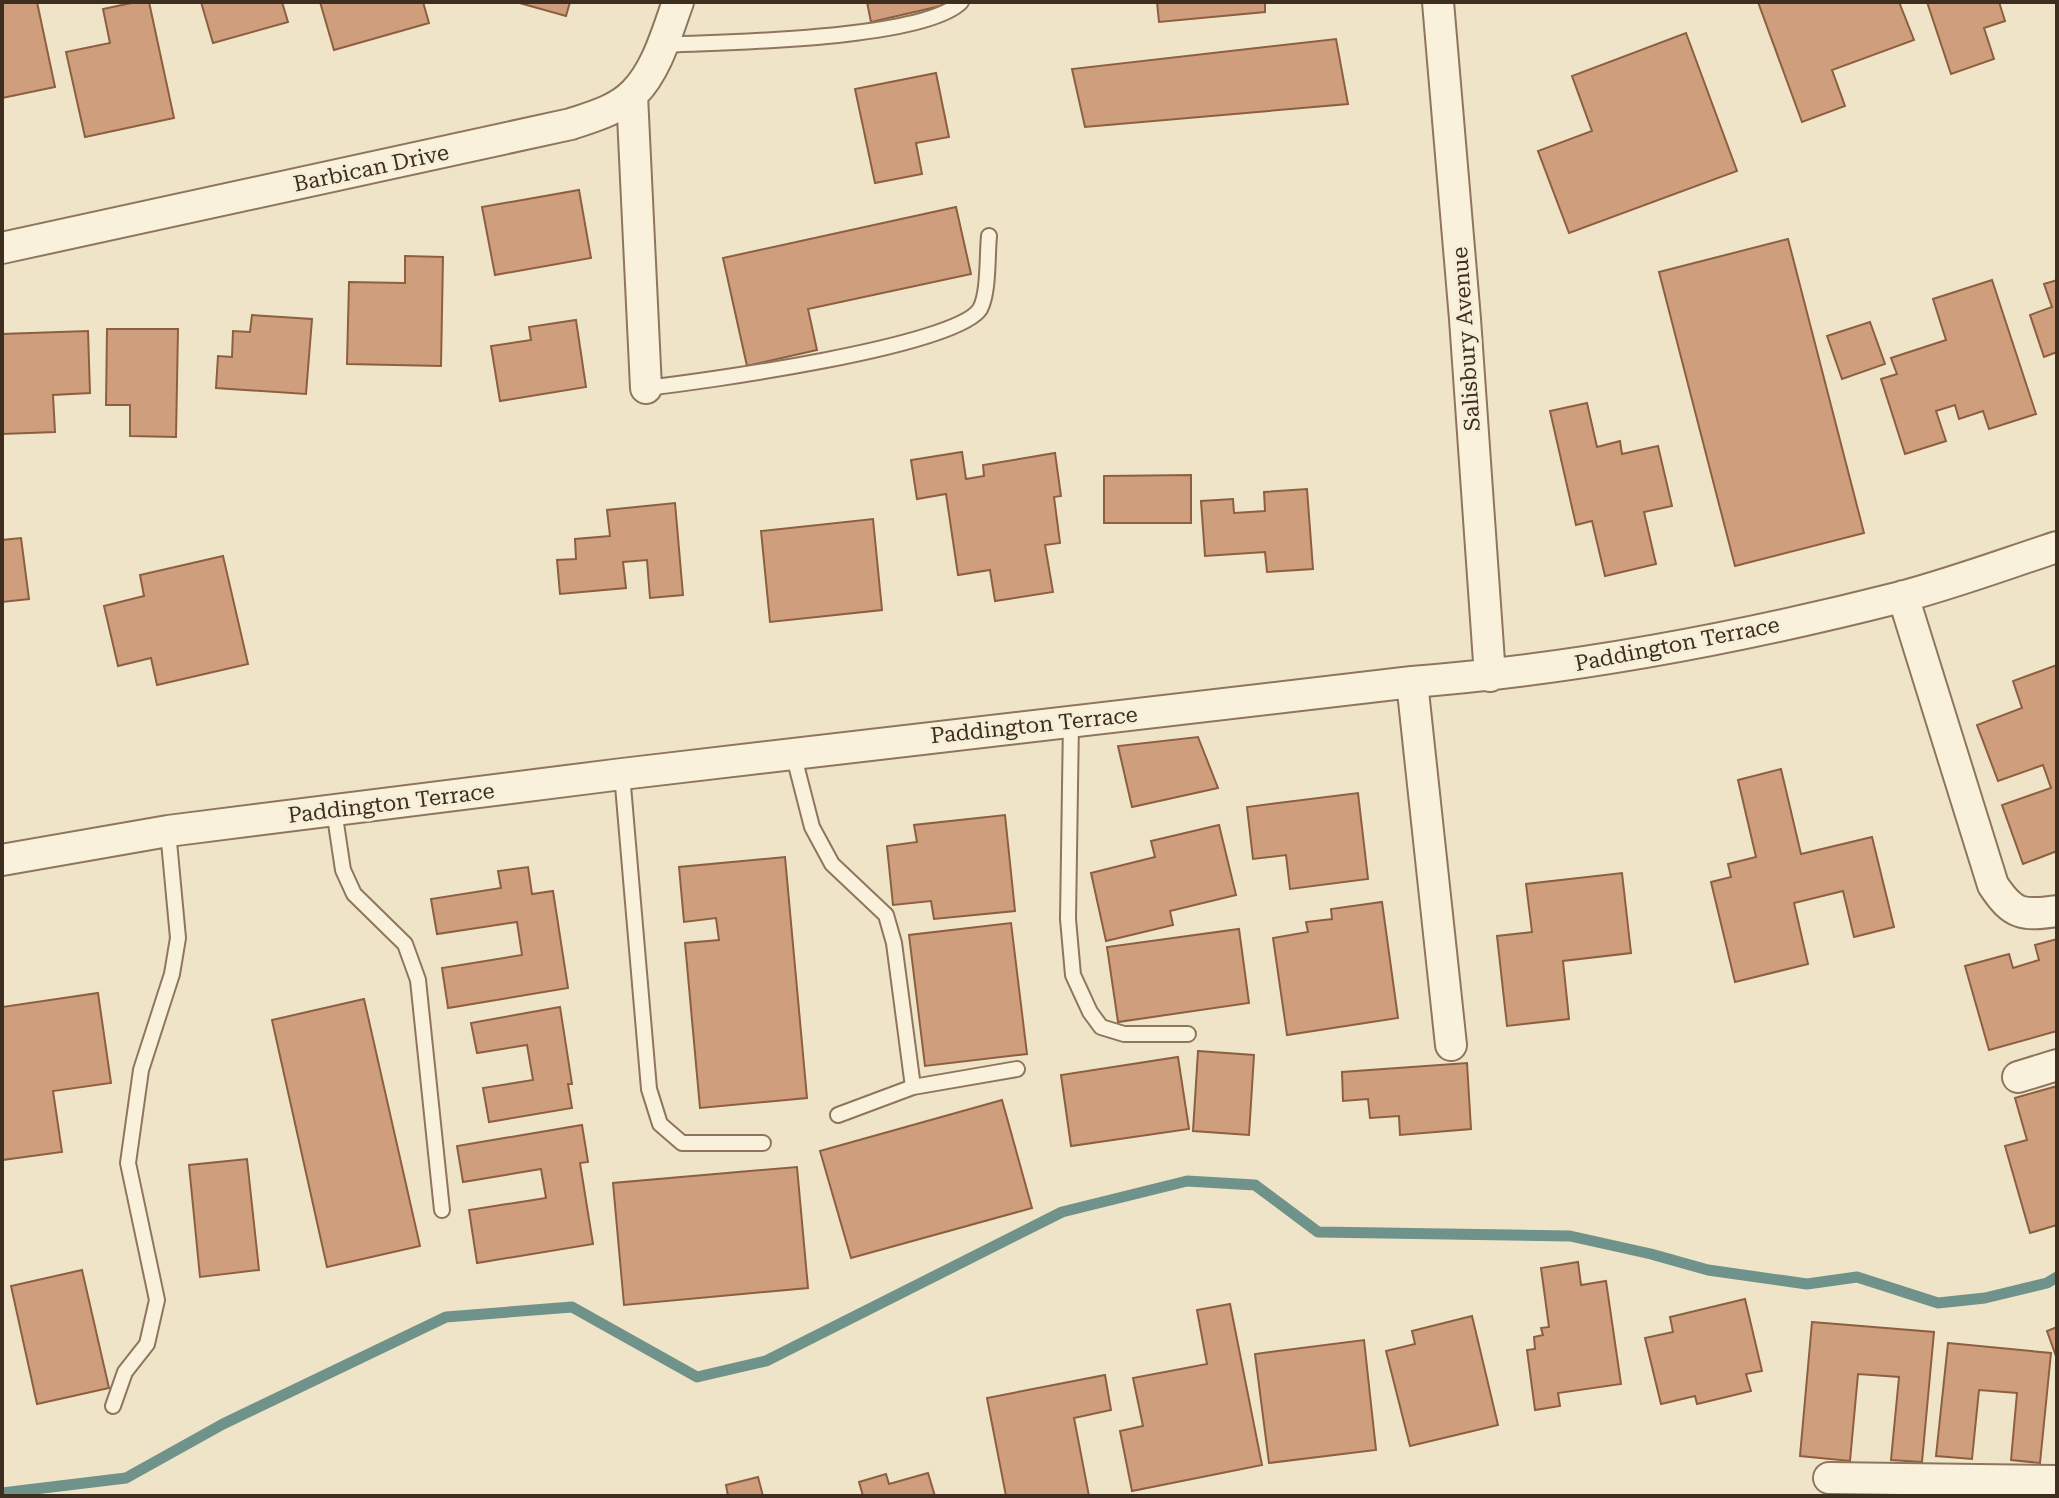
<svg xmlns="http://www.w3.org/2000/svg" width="2059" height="1498" font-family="'Roboto Serif',serif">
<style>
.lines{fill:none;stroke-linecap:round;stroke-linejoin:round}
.stream{stroke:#6f938a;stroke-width:11}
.building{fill:#cf9f7d;stroke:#8d5f41;stroke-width:2}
.lane-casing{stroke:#8d765c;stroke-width:18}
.street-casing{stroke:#8d765c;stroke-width:34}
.lane{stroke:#faf1dc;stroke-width:14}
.street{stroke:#faf1dc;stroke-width:30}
.labels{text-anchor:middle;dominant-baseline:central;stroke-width:6;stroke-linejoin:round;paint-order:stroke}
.street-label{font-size:22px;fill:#3d2e20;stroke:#f7eed8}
</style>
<rect width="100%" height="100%" fill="#f0e4c8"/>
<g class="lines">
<path class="stream" d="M2 1493 126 1478 223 1424 446 1317 572 1307 697 1377 766 1361 1062 1212 1187 1181 1255 1185 1318 1232 1570 1236 1651 1254 1708 1270 1807 1284 1857 1277 1938 1303 1985 1298 2047 1283 2057 1277"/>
</g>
<path class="building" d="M2 2H37L55 87 2 98Z
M136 2H149L174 118 85 137 66 52 110 43 103 9Z
M201 2H282L288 22 213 43Z
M320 2H423L429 23 334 50Z
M516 2H570L566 16Z
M867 2H944L945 5 871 22Z
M1157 2H1265V12L1159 22Z
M1758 2H1899L1914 40 1832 70 1845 106 1802 122Z
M1927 2H1999L2005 21 1984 28 1994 59 1951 74Z
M1686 33 1737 171 1569 233 1538 151 1592 131 1572 76Z
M1336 39 1348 104 1085 127 1072 69Z
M936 73 949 137 916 143 922 174 875 183 855 89Z
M579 190 591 258 495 275 482 207Z
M956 207 971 274 808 309 817 350 747 366 723 258Z
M1788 239 1864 533 1735 566 1659 272Z
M405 256 443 257 441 366 347 364 349 282 405 283Z
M1992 280 2036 414 1989 429 1983 411 1959 419 1955 405 1936 411 1946 441 1905 454 1881 379 1897 374 1891 358 1946 340 1933 299Z
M2057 280V352L2044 357 2030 315 2052 307 2044 284Z
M252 315 312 319 306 394 216 388 218 356 232 357 233 331 250 332Z
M576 320 586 387 500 401 491 346 531 340 529 327Z
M1870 322 1885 364 1842 379 1827 336Z
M107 329H178L176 437 130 436V405H106Z
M88 331 90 393 53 395 55 432 2 434V334Z
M1587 403 1597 447 1620 441 1622 454 1658 446 1672 506 1644 512 1656 564 1605 576 1592 521 1576 525 1550 411Z
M962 452 966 479 984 476 983 465 1055 453 1061 496 1054 497 1060 543 1045 545 1053 592 995 601 990 570 958 575 946 494 917 499 911 460Z
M1191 475V523H1104V476Z
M1307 489 1313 569 1267 572 1265 552 1205 556 1201 501 1233 499 1234 513 1265 511 1264 492Z
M675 503 683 595 650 598 647 560 623 562 626 588 560 594 557 560 576 559 575 539 610 536 607 510Z
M873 519 882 610 770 622 761 531Z
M21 538 29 599 2 602V540Z
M223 556 248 664 157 685 151 658 118 666 104 606 144 596 140 575Z
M2057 665V851L2023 864 2002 805 2051 788 2043 765 1998 781 1977 725 2022 708 2013 681Z
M1198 737 1218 788 1132 807 1118 746Z
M1781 769 1801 854 1872 837 1894 927 1854 937 1843 891 1794 903 1808 964 1735 982 1711 882 1731 877 1728 864 1756 857 1738 780Z
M1358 793 1368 879 1290 889 1286 855 1253 859 1247 807Z
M1005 815 1015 911 934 919 931 901 893 905 887 846 917 842 914 825Z
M1219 825 1236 895 1170 911 1173 925 1106 941 1091 873 1155 857 1151 841Z
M785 857 807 1098 700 1108 685 943 719 940 716 918 684 922 679 867Z
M528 867 532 894 553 891 568 988 448 1008 442 968 522 955 517 922 437 934 431 899 501 888 498 871Z
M1622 873 1631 953 1563 961 1569 1019 1507 1026 1497 936 1532 932 1526 884Z
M1382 902 1398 1018 1287 1035 1273 938 1308 932 1306 922 1332 919 1331 909Z
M1011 923 1027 1054 925 1066 909 935Z
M1239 929 1249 1003 1118 1022 1107 947Z
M2057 939V1031L1989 1050 1965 966 2009 954 2013 968 2039 960 2035 945Z
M98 993 111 1083 53 1091 62 1152 2 1160V1007Z
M364 999 420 1246 327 1267 272 1020Z
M560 1007 572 1084H568L572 1108 489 1122 483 1088 533 1080 527 1045 477 1053 471 1023Z
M1198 1051 1254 1055 1249 1135 1193 1131Z
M1178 1057 1189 1129 1071 1146 1061 1075Z
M1467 1063 1471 1129 1400 1135 1399 1116 1370 1118 1368 1099 1343 1101 1342 1072Z
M2057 1086V1225L2030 1233 2005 1146 2027 1140 2015 1098Z
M1002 1100 1032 1208 851 1258 820 1151Z
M582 1125 588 1162 580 1163 593 1244 477 1263 469 1210 546 1198 541 1169 463 1182 457 1146Z
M247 1159 259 1270 200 1277 189 1165Z
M797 1167 808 1288 624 1305 613 1183Z
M1578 1262 1581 1285 1606 1281 1621 1384 1558 1393 1560 1406 1535 1410 1527 1350 1535 1349 1534 1337 1543 1335 1541 1328 1549 1327 1541 1268Z
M82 1270 109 1388 37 1404 11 1286Z
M1745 1299 1762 1371 1746 1374 1751 1391 1697 1404 1695 1396 1661 1404 1645 1338 1673 1332 1670 1317Z
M1230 1304 1262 1465 1132 1491 1120 1431 1143 1426 1133 1378 1207 1364 1197 1310Z
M1472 1316 1498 1425 1410 1446 1386 1351 1415 1344 1412 1331Z
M1812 1322 1934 1332 1922 1462 1891 1460 1899 1377 1858 1374 1850 1461 1800 1456Z
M2057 1327V1359L2047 1331Z
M1364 1340 1376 1450 1269 1463 1255 1354Z
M1948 1343 2051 1353 2040 1463 2011 1460 2017 1393 1979 1390 1972 1459 1936 1456Z
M1105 1375 1111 1410 1074 1418 1089 1496H1006L987 1398Z
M928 1473 935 1496H863L859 1482 886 1474 889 1484Z
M758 1477 763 1496H728L726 1485Z"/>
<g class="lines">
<g class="lane-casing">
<path id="lane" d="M663 45C723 42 923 40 961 2
M646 388C699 382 956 347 980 309 989 293 987 255 989 236
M1071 721 1068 919 1073 975 1090 1012 1101 1027 1124 1034H1188
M793 753 812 827 832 864 886 915 894 943 913 1087
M622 774 649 1089 660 1124 682 1143H763
M334 810 343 870 354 894 405 944 418 980 442 1210
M838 1115 913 1087 1017 1069
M113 1406 125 1372 147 1344 157 1300 128 1163 141 1070 172 974 178 938 168 831"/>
</g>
<g class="street-casing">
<path id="street" d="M1438 2 1465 319 1490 676
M632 95 646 388
M2 248 571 124C592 117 618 110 634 93 657 70 667 32 678 2
M1903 596 1993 885C2013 915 2022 916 2057 911
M1412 682 1451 1045
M2 860 168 831 622 774 1412 682C1577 669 1740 638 1901 597 1954 583 2005 564 2057 547
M2018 1077 2057 1065
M1829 1478 2057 1481"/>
</g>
<use href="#lane" class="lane"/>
<use href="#street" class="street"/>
</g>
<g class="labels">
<g class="street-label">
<text transform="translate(371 168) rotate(-12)">Barbican Drive</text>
<text transform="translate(1466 339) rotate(-94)">Salisbury Avenue</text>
<text transform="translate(1677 644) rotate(-11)">Paddington Terrace</text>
<text transform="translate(1034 725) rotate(-6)">Paddington Terrace</text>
<text transform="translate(391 803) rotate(-7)">Paddington Terrace</text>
</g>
</g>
<rect width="2059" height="1498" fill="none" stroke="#3d2e20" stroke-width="8"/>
</svg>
